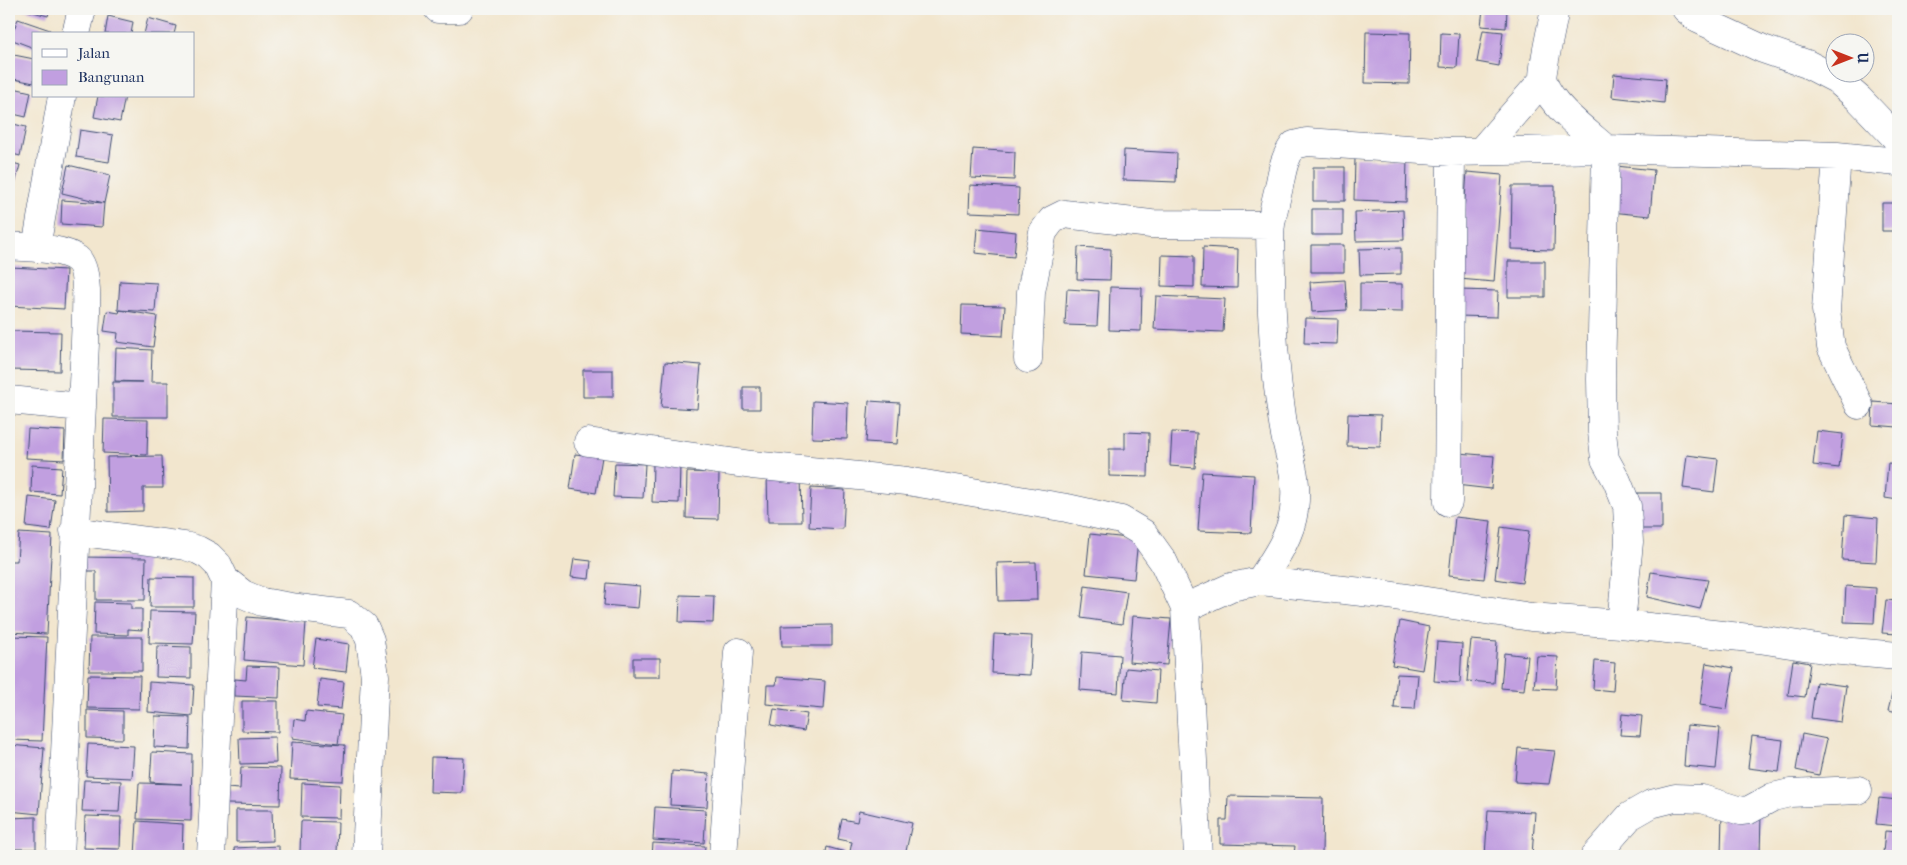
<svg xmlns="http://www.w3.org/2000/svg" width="1907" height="865" font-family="'IM FELL French Canon',serif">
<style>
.building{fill:#c19fe0}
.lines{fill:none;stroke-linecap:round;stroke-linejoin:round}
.minor-casing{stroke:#3b4a6f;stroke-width:29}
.minor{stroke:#fff;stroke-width:28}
</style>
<rect width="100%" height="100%" fill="#f6f6f2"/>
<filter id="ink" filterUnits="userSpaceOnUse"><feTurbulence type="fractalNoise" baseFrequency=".02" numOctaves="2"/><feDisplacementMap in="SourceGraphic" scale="10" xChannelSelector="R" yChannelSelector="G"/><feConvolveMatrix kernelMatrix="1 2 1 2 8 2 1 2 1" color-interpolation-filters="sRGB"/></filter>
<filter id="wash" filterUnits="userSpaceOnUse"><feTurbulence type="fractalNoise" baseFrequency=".0096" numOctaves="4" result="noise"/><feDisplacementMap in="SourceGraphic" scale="20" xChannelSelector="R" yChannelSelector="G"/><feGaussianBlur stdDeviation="1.12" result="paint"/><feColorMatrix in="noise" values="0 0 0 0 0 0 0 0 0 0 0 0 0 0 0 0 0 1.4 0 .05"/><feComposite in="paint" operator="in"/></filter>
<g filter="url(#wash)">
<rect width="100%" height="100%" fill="#f2e6ce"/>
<g id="blocks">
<path class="building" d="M22 9H50L48 16Z
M1483 9H1507L1506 28 1481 26Z
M108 16 133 22 131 34H105Z
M148 18 176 26 174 34H144Z
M18 19 50 30 49 34H34V48L10 39Z
M1483 30 1503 32 1499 66 1477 62Z
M1366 32 1410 33 1409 84 1365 83Z
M1441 33 1459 34 1457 68 1440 67Z
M9 54 34 59V83L9 78Z
M1614 74 1666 79 1664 103 1612 97Z
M9 87 31 92 26 117 9 113Z
M98 96H125L120 122 94 117Z
M9 123 26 127 20 156 9 153Z
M80 130 113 135 109 162 76 157Z
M973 149 1015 152 1014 180 971 178Z
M1124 150 1177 153 1176 182 1123 180Z
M1355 158 1407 159 1406 202 1354 200Z
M9 162 20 165 13 191 9 189Z
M68 165 110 175 104 203 102 227 61 224 62 200 104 203 62 193Z
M1616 166 1654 170 1650 216 1611 212Z
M1313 167H1345V201H1313Z
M1467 172 1502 175 1494 282 1459 279Z
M970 185 1019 188 1018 214 969 212Z
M1512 186H1555L1554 250 1511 249Z
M1882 203H1898V231H1882Z
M1312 209H1343V235H1312Z
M1403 210 1404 240 1356 241 1355 212Z
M977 228 1016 232 1014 257 975 253Z
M1311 245H1344V272H1311Z
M1078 247 1111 249 1110 280 1077 279Z
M1203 247 1238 249 1237 288 1202 287Z
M1401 248V274L1360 275 1359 249Z
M1162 255 1194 256V287L1161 286Z
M1508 261H1545V297H1508Z
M11 267 66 270 64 309 9 306Z
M1345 280 1347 310 1312 312 1310 282Z
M120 281 157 283 155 312 118 310Z
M1360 283 1402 284V312L1360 311Z
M1110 287 1142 288 1141 331 1109 330Z
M1067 289 1099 291 1097 326 1065 325Z
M1458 290 1498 291 1497 317 1458 316Z
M1156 296 1225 299 1223 332 1154 329Z
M962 305 1005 306 1003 336 961 334Z
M120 310 157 316 153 347 117 342 118 333 104 331 107 311 119 313Z
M1305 318 1338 319 1337 344 1304 343Z
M9 331 61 332 60 371 9 370Z
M116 348 152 350 151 382H168V417H113V382H143L115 381Z
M665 362 701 365 697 409 661 407Z
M583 370H613V397H583Z
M743 387H760V409H743Z
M813 401 848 403 847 439 812 438Z
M869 401 900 403 897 444 866 442Z
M1873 402 1898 404V427L1872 425Z
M1348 414 1381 415 1380 447 1347 446Z
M104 419 148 420 147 455 103 453Z
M28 429 65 431 64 460 26 458Z
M1817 431 1843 434 1839 468 1813 465Z
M1125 432 1149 433 1148 477 1109 476V449H1125Z
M1172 432 1197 433 1195 468 1170 466Z
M1459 453 1494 456 1491 489 1456 485Z
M575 454 602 457 596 493 570 489Z
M1687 455 1718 459 1714 492 1683 488Z
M162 456 163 488H143V511L108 512 107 457Z
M615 463 645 464 643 498 613 497Z
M1888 463 1898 464V500L1885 498Z
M653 464 680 465 679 503 652 502Z
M32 465 62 467 60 494 31 492Z
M687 472 719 473 718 519 686 518Z
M1202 472 1254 475 1251 533 1198 531Z
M801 474 802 522H768L767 475Z
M811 488 845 490 843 529 809 527Z
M1631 493H1662V529H1631Z
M29 497 55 500 51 530 26 527Z
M1845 515 1878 518 1876 562 1842 560Z
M1455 517 1491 521 1484 579 1449 575Z
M1501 527 1529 531 1522 583 1495 579Z
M19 533 52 535 47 634 9 632V561H17Z
M1090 534 1138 539 1134 579 1086 574Z
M83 557 146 558 145 600H96V571H83Z
M574 559 591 561 589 579 571 577Z
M1036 562 1037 600 998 601 997 563Z
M1651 572 1708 580 1700 609 1647 597Z
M151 577 194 578V607H150Z
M606 583 640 586 638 608 604 605Z
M1085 586 1127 592 1122 624 1081 618Z
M1846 586 1876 588 1874 623 1844 622Z
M680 595 714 596 713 623 679 622Z
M1886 600 1898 601V634L1882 633Z
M95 602 131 603V609H142V630L128 629V635L94 634Z
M150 611 195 612 193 644 149 643Z
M1133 616 1171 619 1167 665 1129 662Z
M247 617 306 622 303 665 244 660Z
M1400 621 1429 627 1422 670 1392 665Z
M832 625V646H782L781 626Z
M994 634 1032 636 1030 675 992 673Z
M9 636 47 637 42 741 9 740Z
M90 637H142V671H89Z
M316 639 349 644 346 672 312 668Z
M1471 640 1497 642 1494 683 1467 681Z
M1437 642 1462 644 1460 683 1434 681Z
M157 646 191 647V678L156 677Z
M1082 652 1120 655 1118 693 1080 690Z
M1504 653 1528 656 1524 690 1501 688Z
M1537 656 1558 657 1556 689 1534 688Z
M633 658H660V677H633Z
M1793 660 1810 663 1805 697 1788 695Z
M1595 661 1615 663 1613 691 1593 689Z
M1706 663 1734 668 1727 709 1700 705Z
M247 666 280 667 279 698 235 696V679L246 680Z
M1126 668 1158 671 1156 703 1123 700Z
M1898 669V713L1888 711Z
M1397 674 1418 675 1415 709 1394 708Z
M88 675 140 676 139 709 87 708Z
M777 677 825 681 823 709 766 704 767 685H776Z
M320 679 344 682 341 709 317 707Z
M149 682 194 685 192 716 148 712Z
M1816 682 1846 686 1841 722 1811 718Z
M242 701H278V732L242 731Z
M774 709 807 714 804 731 771 725Z
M87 710 123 711V739L87 738Z
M306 711 342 715 338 744 292 738 294 719 305 721Z
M1622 714 1642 716 1640 736 1620 735Z
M155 716 190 717 189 749 154 747Z
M1687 725 1720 728 1716 769 1684 766Z
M1802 734 1827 739 1819 775 1796 770Z
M1752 736 1783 740 1779 772 1748 768Z
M275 737 276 763 240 764 239 738Z
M292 742 345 745 343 781 290 779Z
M88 744 134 746 132 778 86 776Z
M9 745 44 748 39 814 9 811Z
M1518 748 1555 751 1549 784 1515 782Z
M152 752 192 754 191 821 137 819 139 783 182 784 150 782Z
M431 757 464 758 462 793 430 792Z
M241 767 281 768 280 805 226 804V788L240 789Z
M672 771 709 774 707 807 670 805Z
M84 780 121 781 119 812 82 811Z
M302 783 340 785 339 818 301 817Z
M1228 796 1323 798 1322 854H1294L1295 846 1220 844V820H1227Z
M1879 798 1898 800V826L1876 824Z
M655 807 706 810 704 843 653 840Z
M236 810H272L273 841 236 842Z
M1488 810 1535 812 1532 856H1485Z
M859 811 912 823 905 856H849L852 842 838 839 842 819 857 822Z
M1722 813 1761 814 1760 856H1721Z
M85 816 121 817 120 849 84 848Z
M36 817V849H9V818Z
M137 821 183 824 182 856H135Z
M301 821 338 822 337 854 300 853Z
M1885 831 1898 832V855L1883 853Z
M653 843 705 846 704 856H652Z
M279 846V856H235L234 848Z
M827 847 845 852 844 856H825Z
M85 852H118V856H84Z
M9 854H39V856H9Z"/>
</g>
</g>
<g filter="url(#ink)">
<use href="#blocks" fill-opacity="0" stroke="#3b4a6f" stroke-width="1"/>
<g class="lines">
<g class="minor-casing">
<path id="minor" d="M438 9H459
M1555 9C1553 20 1541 74 1543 81 1550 105 1588 133 1606 149L1601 379 1602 432 1605 459 1617 481 1627 506 1629 542 1621 624
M1686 9 1698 19 1763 49 1807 64 1836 79 1859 99 1898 140
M76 34 82 9
M1482 150 1543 80
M1837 156 1826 310 1831 347 1859 405
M9 246C28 248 62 247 77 259 91 270 85 326 85 343L60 856
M36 248 62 96
M1028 359 1031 292 1043 232 1052 220 1064 214 1151 224 1271 225
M9 400 82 407
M588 442 752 465 907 481 1067 508 1121 520 1143 533 1163 561 1185 608 1198 856
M1448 502 1451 152
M74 531 185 546 198 550 209 556 218 565 225 580 243 594 262 602 298 608 349 614 364 626 370 640 375 676 366 856
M1260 581C1274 560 1291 536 1294 510 1299 475 1288 457 1283 424 1275 373 1271 321 1271 270 1271 255 1269 239 1271 224 1273 212 1276 199 1279 187 1282 172 1284 157 1294 145L1307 142 1451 152 1606 149 1837 156 1898 162
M1185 608 1231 587 1260 581 1381 594 1531 617 1621 624 1759 639 1830 650 1898 656
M211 856 225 580
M723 856 738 652
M1595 856 1630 816 1651 804 1675 798 1702 799 1741 811 1749 810 1773 797 1790 793 1858 790"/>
</g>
<use href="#minor" class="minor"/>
</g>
</g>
<rect width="1907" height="865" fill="none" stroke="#f6f6f2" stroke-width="30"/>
<rect x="32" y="32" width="162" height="65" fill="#f6f6f2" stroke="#9ea6b7"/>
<rect x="42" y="49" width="25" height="8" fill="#ffffff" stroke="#9ea6b7"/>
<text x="78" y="58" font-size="15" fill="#1b2f5e">Jalan</text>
<rect x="42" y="70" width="25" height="15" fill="#c19fe0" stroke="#9ea6b7"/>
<text x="78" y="82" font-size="15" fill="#1b2f5e">Bangunan</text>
<g transform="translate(1850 58) rotate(90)"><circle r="24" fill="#f6f6f2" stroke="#9ea6b7"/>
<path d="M0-4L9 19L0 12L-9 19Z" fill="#c8321e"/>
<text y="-8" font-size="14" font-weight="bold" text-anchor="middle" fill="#1b2f5e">U</text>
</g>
</svg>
